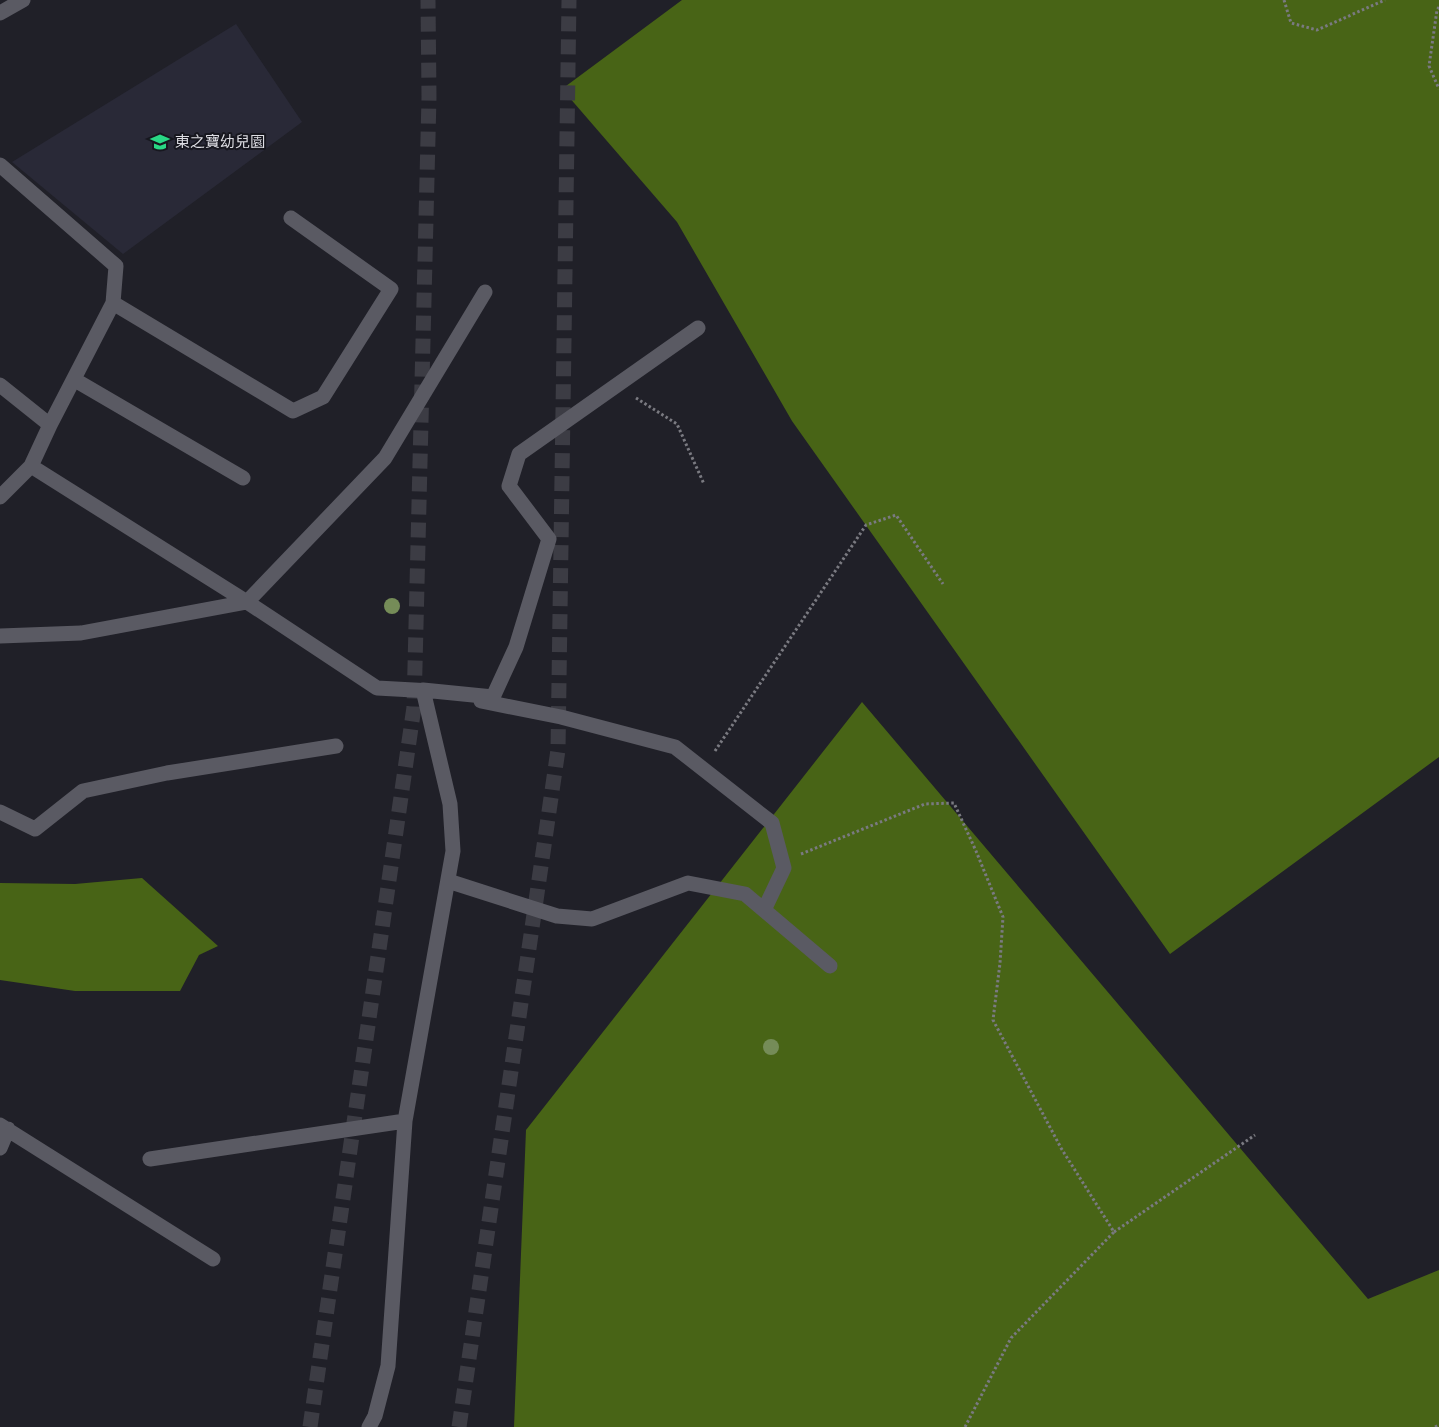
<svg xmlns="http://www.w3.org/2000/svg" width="1439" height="1427" font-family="Signika,'Noto Sans TC',sans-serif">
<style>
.built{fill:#292937}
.forest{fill:#486416}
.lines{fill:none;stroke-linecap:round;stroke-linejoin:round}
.highway-tunnel{stroke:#3c3c44;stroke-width:15;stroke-dasharray:15 8;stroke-linecap:butt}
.path{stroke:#7a7a81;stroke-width:3;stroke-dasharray:2.5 2.5;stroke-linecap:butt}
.minor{stroke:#5a5a63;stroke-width:15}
.tree{fill:#758c58}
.labels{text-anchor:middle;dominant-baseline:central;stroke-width:4;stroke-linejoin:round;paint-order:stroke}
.poi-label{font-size:15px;fill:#dddde3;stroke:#17171f;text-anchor:start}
</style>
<rect width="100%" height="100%" fill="#202028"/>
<path class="built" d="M236 24 302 122 123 254 12 162Z"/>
<path class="forest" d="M682 0H1439V757L1170 954 792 421 677 222 562 89Z
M862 702 1368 1299 1439 1270V1427H514L526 1130Z
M142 878 218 946 199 955 180 991H75L0 980V883L75 884Z"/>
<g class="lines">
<path class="highway-tunnel" d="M310 1427 414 707 429 97 428 0
M459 1427 558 750 569 0"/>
<path class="path" d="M1284 0 1291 23 1317 30 1385 0
M1439 7 1437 10 1429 66 1439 89
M636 398 677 424 704 484
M715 751 866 525 896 515 943 584
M801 854 925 804 954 803 976 851 1003 917 1000 963 993 1020 1061 1148 1114 1232 1011 1338 965 1427
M1114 1232 1255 1135
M1435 1427 1439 1425"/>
<path class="minor" d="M0 13 23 0
M0 165 116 266 113 303 50 425 31 466 0 497
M113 303 293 411 323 397 391 289 291 218
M75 380 243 478
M0 385 50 425
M31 466 247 602 377 688 432 691
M0 636 81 633 247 602 385 458 485 292
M481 701 561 717 675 747 772 823 784 868 764 910
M0 812 35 829 83 791 167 773 336 746
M448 881 557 916 592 919 688 883 745 894 830 966
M0 1125 213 1259
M0 1148 8 1129
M150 1159 405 1121
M369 1427 375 1416 388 1366 405 1121 453 851 450 804 423 690 493 697 516 647 549 539 509 486 519 454 698 328"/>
</g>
<g class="tree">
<circle cx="392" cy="606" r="8"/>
<circle cx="771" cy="1047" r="8"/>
</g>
<defs>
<g id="school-bare" transform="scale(1.5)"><path d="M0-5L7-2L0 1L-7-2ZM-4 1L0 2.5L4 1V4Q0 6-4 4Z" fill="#29d885" stroke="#17171f" stroke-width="2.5" paint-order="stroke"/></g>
</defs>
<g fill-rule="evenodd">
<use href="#school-bare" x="160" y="142"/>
</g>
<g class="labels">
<g class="poi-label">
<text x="175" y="142">東之寶幼兒園</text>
</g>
</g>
</svg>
